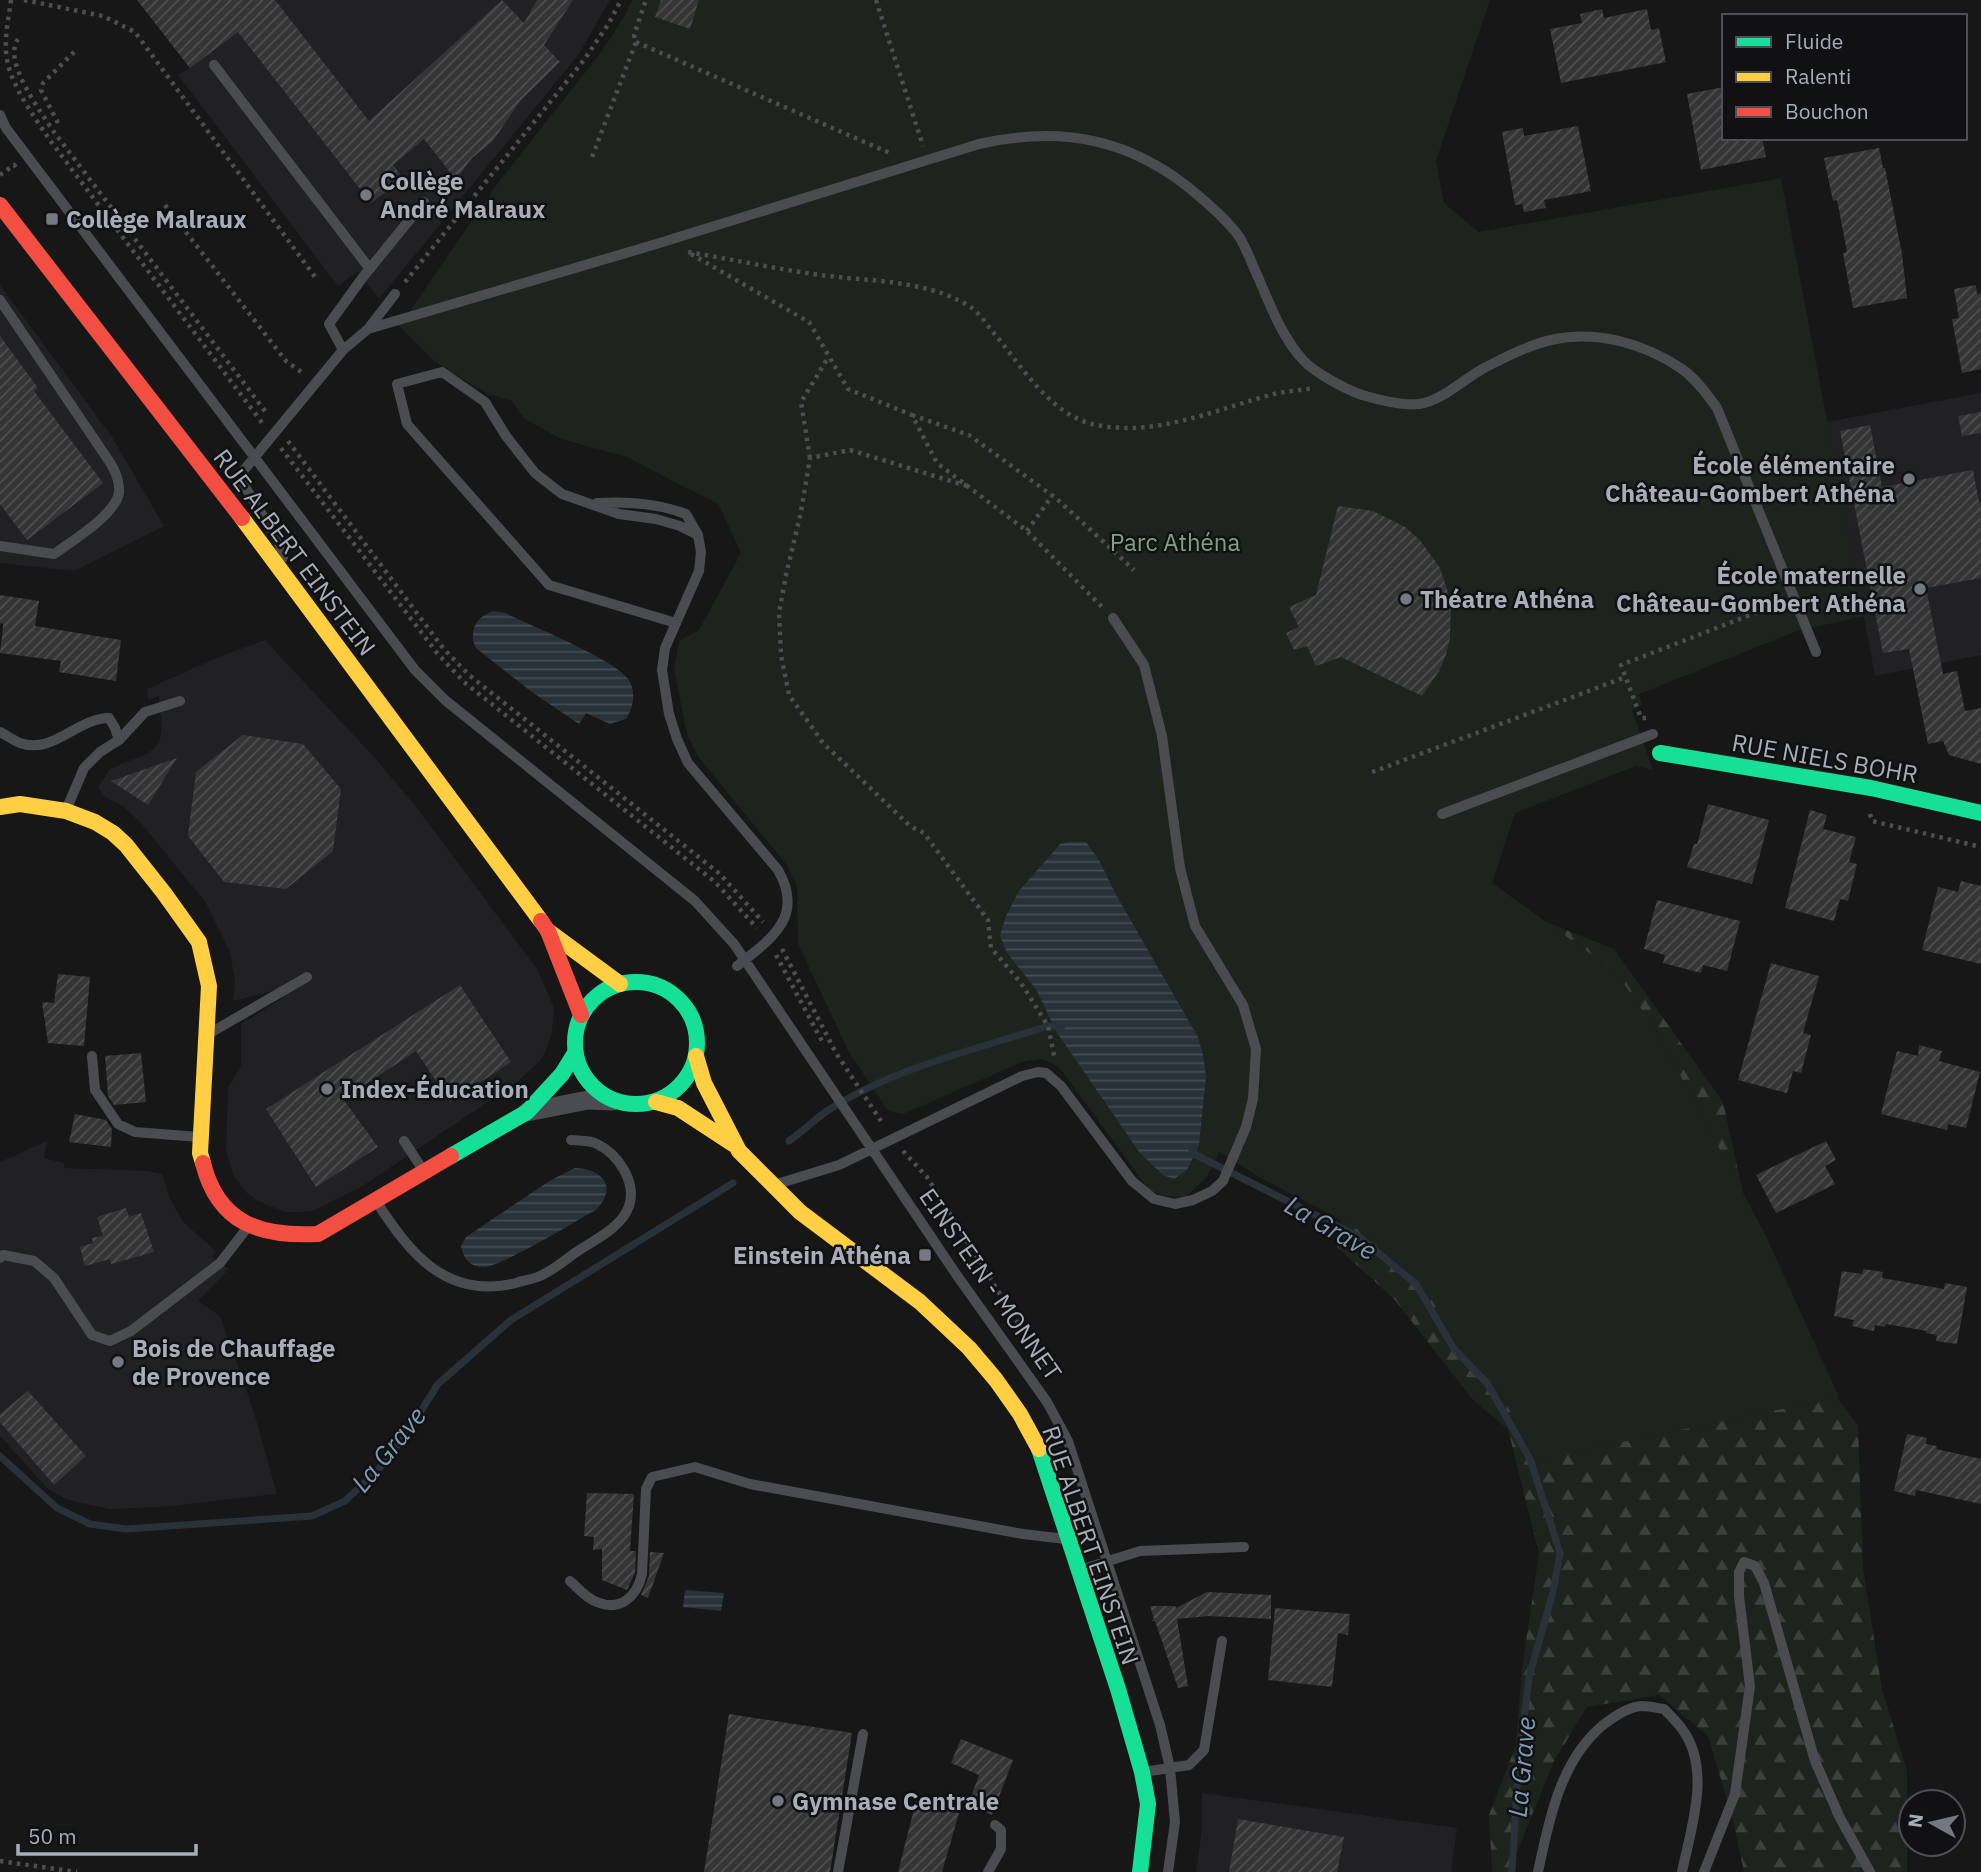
<svg xmlns="http://www.w3.org/2000/svg" width="1981" height="1872" font-family="'IBM Plex Sans',sans-serif">
<style>
.built{fill:#212123}
.forest{fill:url(#forest-firs)}
.park{fill:#1d241e}
.water{fill:url(#water-rules)}
.lines{fill:none;stroke-linecap:round;stroke-linejoin:round}
.stream{stroke:#2a3239;stroke-width:7}
.building{fill:url(#building-hatch)}
.path{stroke:#4d4e52;stroke-width:4.5;stroke-dasharray:3.5 5;stroke-linecap:butt}
.lane{stroke:#4b4c50;stroke-width:10}
.street{stroke:#4b4c50;stroke-width:19}
.fast{stroke:#16e098;stroke-width:16}
.slow{stroke:#ffcf43;stroke-width:16}
.jam{stroke:#f24e42;stroke-width:16}
.poi-dot{fill:#757880;stroke:#111113;stroke-width:2.5}
.labels{text-anchor:middle;dominant-baseline:central;stroke-width:5;stroke-linejoin:round;paint-order:stroke}
.poi-label{font-size:24px;font-weight:bold;fill:#a8adb8;stroke:#111113;text-anchor:start}
.park-label{font-size:24px;fill:#7fa381;stroke:#111113}
.street-label{font-size:24px;fill:#a8adb8;stroke:#111113}
.water-label{font-size:26px;font-style:italic;fill:#7f9bb3;stroke:#111113}
</style>
<defs>
<pattern id="forest-firs" width="22" height="20" patternUnits="userSpaceOnUse" patternTransform="scale(1.75)"><rect width="22" height="20" fill="#1d241e"/><path d="M5 1l3.5 6h-7zM16 11l3.5 6h-7z" fill="#3b413d"/></pattern>
<pattern id="water-rules" width="6" height="5" patternUnits="userSpaceOnUse" patternTransform="scale(1.75)"><rect width="6" height="5" fill="#2a3239"/><path d="M0 2.5h6" fill="none" stroke="#464d54"/></pattern>
<pattern id="building-hatch" width="6" height="6" patternUnits="userSpaceOnUse" patternTransform="scale(1.75)"><rect width="6" height="6" fill="#353536"/><path d="M-1 1l2-2M0 6l6-6M5 7l2-2" fill="none" stroke="#4f5051"/></pattern>
</defs>
<rect width="100%" height="100%" fill="#171717"/>
<path class="built" d="M137 0H610L579 54 379 299 358 271 338 286 178 75 190 68Z
M0 285 112 437 164 526 74 571 0 563Z
M1981 393V655L1875 676 1827 422Z
M265 640 373 756 414 804 537 969 554 1008 552 1033 546 1050 541 1060 516 1083 364 1185 313 1211 299 1212H285L258 1201 247 1193 234 1177 226 1151 228 1088 241 1066V1024L281 999 276 990 233 1001 235 982 230 952 206 903 140 822 124 807 103 796 98 787 110 769 146 754 154 749 160 740 162 726 159 696 148 699 147 689 219 657Z
M47 1141 44 1158 64 1163V1168L148 1171 162 1174 170 1199 184 1223 216 1251 212 1257 229 1269 198 1301 220 1316 253 1409 277 1494 162 1507 109 1509 68 1500 48 1489 0 1436V1162Z
M1202 1793 1457 1828 1451 1872H1196L1202 1828Z"/>
<path class="forest" d="M1361 754 1516 910 1614 949 1723 1102 1754 1243 1801 1349 1858 1426 1863 1568 1882 1689 1907 1771V1872H1744L1732 1816 1708 1736 1659 1695 1587 1707 1554 1761 1509 1872H1492L1489 1815 1516 1745 1522 1669 1539 1553 1508 1429 1473 1400 1395 1300 1337 1247 1355 1122Z"/>
<path class="park" d="M632 0H1490L1436 161 1444 203 1479 232 1781 178 1864 616 1797 631 1639 694 1642 705 1632 710 1653 770 1636 766 1515 813 1492 883 1616 972 1657 1032 1766 1236 1839 1397 1536 1460 1493 1379 1457 1345 1421 1281 1359 1230 1259 1177 1219 1152 1207 1177 1186 1197 1163 1196 1149 1190 1059 1067 1041 1059 1022 1062 903 1114 888 1111 849 1052 798 944 797 886 786 864 699 758 687 735 674 669 679 641 699 630 741 553 719 505 627 457 561 439 525 419 512 401 488 394 435 362 387 314 405 318 498 183 602 51 625 15Z"/>
<path class="water" d="M494 611 505 613C530 625 616 660 628 679 637 691 633 708 626 719L610 724 586 713 579 724 529 690 476 648C468 631 476 616 494 611Z
M1070 842H1086L1099 860 1115 893 1198 1037 1203 1055 1206 1076 1199 1145 1187 1170 1174 1179 1163 1175 1140 1153 1056 1031 1036 989 1007 953 1000 935 1006 916 1019 891 1060 844Z
M575 1168C603 1169 618 1187 596 1210 575 1221 502 1267 483 1267 470 1267 463 1258 461 1246L466 1237 551 1180Z
M685 1590 724 1593 721 1611 683 1607Z"/>
<g class="lines">
<path class="stream" d="M789 1141C802 1132 814 1120 827 1111 893 1068 974 1050 1048 1026H1062
M1192 1150 1196 1155 1359 1237 1416 1284 1454 1349 1487 1383 1530 1459 1560 1553 1553 1592 1529 1677 1518 1770 1512 1872
M0 1456 57 1508 90 1524 126 1529 312 1516 345 1501 377 1471 405 1436 438 1384 511 1320 733 1183"/>
</g>
<path class="building" d="M137 0H275L369 121 502 0 524 23 537 0H573L544 45 560 62 520 101 493 141 472 158 456 180 424 139 393 165 403 178 371 203 238 32 190 68Z
M661 0H699L690 29 655 17Z
M1602 9 1604 18 1647 9 1651 30 1659 28 1666 62 1561 83 1550 29 1582 23 1580 14Z
M1724 87V138H1762L1766 157 1701 170 1687 94Z
M1578 126 1591 191 1544 200 1546 208 1524 212 1522 204 1515 205 1502 132 1523 128 1524 136Z
M1879 148 1883 168H1885L1902 254 1907 298 1853 308 1843 253 1847 252 1837 200 1833 201 1824 158Z
M1976 285 1977 294 1981 293V369L1962 373 1952 319 1959 318 1954 289Z
M0 336 38 388 34 391 103 483 27 540 0 504Z
M1981 412V433L1962 436 1958 416Z
M1870 425 1882 487 1973 470 1979 502H1981V578L1926 588 1943 674 1957 671 1965 711 1981 708V764L1949 755 1943 741 1928 744 1909 649 1883 653 1840 431Z
M1338 506 1373 511 1405 527 1419 539 1440 568 1451 602 1450 638 1446 655 1439 671 1422 696 1341 657 1316 666 1307 646 1294 650 1286 633 1299 627 1289 607 1316 595Z
M0 595 39 601 35 626 121 640 116 681 59 672 61 661 0 653 3 627V624L0 623Z
M243 735 303 744 341 789 333 851 286 889 224 882 188 836 196 772Z
M177 758 148 805 111 781Z
M1708 804 1769 820 1752 884 1687 867 1694 844H1697Z
M1810 810 1827 815 1823 829 1856 837 1849 862 1857 864 1848 901 1840 899 1834 921 1785 908Z
M1961 881 1981 886V964L1922 950 1938 887 1958 892Z
M1657 900 1740 921 1727 971 1703 965 1701 973 1663 963 1665 955 1644 949Z
M1771 963 1819 976 1803 1033 1811 1035 1801 1073 1793 1071 1787 1093 1738 1080Z
M58 974 90 977 84 1046 48 1043 42 1002 54 1003Z
M460 985 511 1062 450 1102 416 1051 343 1099 378 1147 316 1187 266 1109Z
M1919 1045 1942 1051 1939 1061 1980 1072 1966 1128 1948 1124 1947 1130 1881 1114 1897 1051 1918 1056Z
M141 1053 146 1102 114 1105 108 1096 105 1056Z
M75 1114 106 1120 112 1129 111 1147 69 1142Z
M1826 1141 1836 1160 1825 1166 1835 1184 1776 1213 1756 1175Z
M126 1208 129 1217 141 1213 154 1252 111 1264 110 1259 85 1266 80 1247 93 1243 92 1238 103 1236 97 1217Z
M1863 1269 1883 1272 1882 1278 1944 1289 1945 1283 1967 1287 1957 1344 1936 1341 1937 1335 1926 1333 1927 1331 1886 1324 1885 1327 1875 1325 1874 1331 1852 1326 1854 1320 1834 1316 1842 1271 1862 1274Z
M28 1391 86 1456 54 1485 0 1422V1414Z
M1907 1434 1927 1438 1926 1444 1937 1446 1936 1449 1981 1459V1504L1916 1490 1915 1496 1894 1491Z
M587 1493 634 1494 630 1551H636L635 1573 627 1590 602 1580V1549L593 1550 594 1537 584 1536Z
M650 1552 664 1553 648 1598 641 1595 649 1576Z
M1207 1592 1271 1595V1619L1208 1616 1177 1619 1188 1686 1178 1688 1155 1621H1152L1154 1619 1150 1606H1175L1176 1608Z
M1275 1608 1350 1614 1348 1635 1338 1633 1332 1687 1268 1680Z
M729 1714 852 1733 830 1872H704Z
M961 1739 1013 1760 992 1815 968 1805 979 1775 951 1763Z
M916 1801 959 1813 942 1872H898Z
M1238 1819 1344 1837 1337 1872H1229Z"/>
<g class="lines">
<path class="path" d="M11 0C9 16 5 33 6 50 7 81 32 113 49 139L263 424
M24 0 103 16 135 32 315 277
M876 0 923 146
M18 39C2 61 41 112 54 132L268 415
M636 42 892 154
M58 123 41 90 43 83 74 52
M592 157 636 42 634 35 646 0
M0 175 14 165 16 167
M165 205 286 361 304 374
M688 252C730 259 772 268 813 274 866 282 926 278 972 308 980 314 987 325 993 332 1020 364 1049 413 1092 424 1155 439 1218 408 1278 393 1290 391 1302 390 1314 388
M691 254 809 322 848 389 912 415 937 463 1027 531 1103 608
M405 282 584 60 609 23 621 0
M912 415 969 435 1057 499 1134 570
M288 441 443 648 469 675 720 874 763 922
M281 448 437 653 464 682 715 882 757 928
M810 458 801 402 829 356
M967 486 850 450 810 458 801 512 786 575 779 613 781 655 789 695 823 743 910 826 924 833 988 920 991 948 1021 983 1048 1026 1055 1060
M1027 531 1052 496
M1646 718H1641L1621 665 1781 603
M1372 772 1626 677
M1870 814 1872 821 1981 847
M782 949 836 1053 881 1121
M776 955 823 1043
M903 1151 927 1177 1048 1371
M0 1861 77 1872"/>
<path class="lane" d="M214 65 370 269
M0 115 6 128 415 670 445 700 695 901 734 944 956 1274 1047 1402 1068 1441 1160 1725 1170 1768 1175 1822 1168 1872
M0 300 109 461C115 470 120 481 119 493 115 515 72 541 54 554L0 546
M368 329 653 245 979 144C1063 125 1134 139 1200 197 1214 209 1229 222 1240 238 1247 250 1252 264 1258 277 1270 305 1282 337 1303 360 1315 373 1345 389 1362 395 1379 400 1401 406 1419 404 1445 400 1465 377 1488 366 1508 356 1529 345 1551 340 1596 330 1644 343 1682 369 1696 379 1707 394 1717 408L1816 652
M343 350 368 329 395 294
M597 503C628 501 657 503 686 514L698 535 701 552 699 571 665 648 662 670 669 714 677 739 688 763 778 870C805 917 771 939 737 966
M283 558 279 542 242 482 244 470 343 350 329 324 363 277 424 202
M676 623 549 585 407 424 397 384 442 372 485 402 506 436 535 473 562 494 619 514 656 519 680 526 698 535
M0 732C6 735 13 740 20 743 53 755 77 718 109 718L115 728 119 740
M66 810 84 768 100 752 119 740 145 712 180 701
M1442 814 1653 734
M210 1033 307 977
M92 1056 95 1090 118 1124 135 1132 199 1137
M404 1141 423 1170
M777 1184 839 1165 1022 1076 1038 1072 1046 1073 1061 1086 1132 1181 1154 1199 1175 1204 1193 1200 1212 1191 1223 1181 1246 1127 1253 1099 1256 1049 1243 1005 1195 926 1180 868 1162 736 1144 665 1113 618
M376 1201C410 1254 447 1300 516 1283 525 1280 535 1279 542 1275 555 1269 566 1259 578 1251 596 1239 622 1227 629 1206 637 1182 618 1154 597 1144 590 1140 579 1141 571 1140
M0 1258 3 1255 34 1261 54 1278 92 1335 110 1341 131 1331 220 1263 247 1228
M1080 1570 1140 1551 1244 1547
M570 1581C578 1588 587 1599 597 1602 621 1612 637 1596 642 1574L646 1489 652 1477 695 1467 750 1484 1023 1534 1065 1539
M1143 1772 1189 1765 1204 1750 1222 1641
M838 1872 863 1734
M988 1872 1001 1849V1830L995 1825
M1538 1872C1549 1820 1560 1761 1603 1725 1614 1717 1627 1707 1642 1706 1649 1706 1657 1708 1664 1709 1670 1715 1677 1722 1682 1729 1712 1769 1691 1828 1682 1872
M1704 1872 1735 1794 1750 1686 1739 1596V1572L1744 1562 1755 1566 1764 1583 1815 1761 1840 1818 1870 1872"/>
<path class="street" d="M527 1112 588 1100 612 1101"/>
<path class="fast" d="M1660 753 1871 788 1981 813
M575 1043a61 61 0 1 1 122 0a61 61 0 1 1-122 0Z
M451 1156 527 1112 562 1074 575 1053
M1039 1449 1118 1689 1142 1772 1148 1804 1140 1872"/>
<path class="slow" d="M242 518 541 921
M0 807 20 804 66 811 95 822 113 833 126 845 164 893 199 942 209 986 200 1153 203 1163
M548 931 620 984
M696 1056 704 1083 739 1151 800 1212 920 1302 969 1348 996 1380 1020 1414 1039 1449
M656 1102 678 1108 733 1144"/>
<path class="jam" d="M0 205 242 518
M541 921 548 931 581 1015
M203 1163C218 1224 261 1237 318 1234L451 1156"/>
</g>
<g class="poi-dot">
<circle cx="366" cy="195" r="7"/>
<rect x="45" y="212" width="14" height="14" rx="3.5"/>
<circle cx="1909" cy="479" r="7"/>
<circle cx="1920" cy="589" r="7"/>
<circle cx="1406" cy="599" r="7"/>
<circle cx="327" cy="1089" r="7"/>
<rect x="918" y="1248" width="14" height="14" rx="3.5"/>
<circle cx="118" cy="1362" r="7"/>
<circle cx="778" cy="1801" r="7"/>
</g>
<g class="labels">
<g class="poi-label">
<text x="380" y="181">Collège<tspan x="380" dy="28">André Malraux</tspan></text>
<text x="66" y="219">Collège Malraux</text>
<text x="1895" y="465" text-anchor="end">École élémentaire<tspan x="1895" dy="28">Château-Gombert Athéna</tspan></text>
<text x="1906" y="575" text-anchor="end">École maternelle<tspan x="1906" dy="28">Château-Gombert Athéna</tspan></text>
<text x="1420" y="599">Théatre Athéna</text>
<text x="341" y="1089">Index-Éducation</text>
<text x="911" y="1255" text-anchor="end">Einstein Athéna</text>
<text x="132" y="1348">Bois de Chauffage<tspan x="132" dy="28">de Provence</tspan></text>
<text x="792" y="1801">Gymnase Centrale</text>
</g>
<g class="park-label">
<text x="1175" y="542">Parc Athéna</text>
</g>
<g class="street-label">
<text transform="translate(295 552) rotate(53)">RUE ALBERT EINSTEIN</text>
<text transform="translate(1825 758) rotate(10)">RUE NIELS BOHR</text>
<text transform="translate(991 1284) rotate(55)">EINSTEIN - MONNET</text>
<text transform="translate(1091 1545) rotate(71)">RUE ALBERT EINSTEIN</text>
</g>
<g class="water-label">
<text transform="translate(1331 1227) rotate(30)">La Grave</text>
<text transform="translate(388 1449) rotate(-51)">La Grave</text>
<text transform="translate(1521 1767) rotate(-85)">La Grave</text>
</g>
</g>
<rect x="1722" y="14" width="245" height="126" fill="#111113" stroke="#4d4f55" stroke-width="2"/>
<rect x="1736" y="37" width="35" height="10" fill="#16e098" stroke="#4d4f55" stroke-width="2"/>
<text x="1785" y="49" font-size="21" fill="#a8adb8">Fluide</text>
<rect x="1736" y="72" width="35" height="10" fill="#ffcf43" stroke="#4d4f55" stroke-width="2"/>
<text x="1785" y="84" font-size="21" fill="#a8adb8">Ralenti</text>
<rect x="1736" y="107" width="35" height="10" fill="#f24e42" stroke="#4d4f55" stroke-width="2"/>
<text x="1785" y="119" font-size="21" fill="#a8adb8">Bouchon</text>
<g transform="translate(1932 1823) rotate(278)"><circle r="33" fill="#111113" stroke="#4d4f55" stroke-width="2"/>
<path d="M0-5L12 26L0 18L-12 26Z" fill="#757880"/>
<text y="-10" font-size="19" font-weight="bold" text-anchor="middle" fill="#a8adb8">N</text>
</g>
<path d="M18 1844v10h178v-10" fill="none" stroke="#a8adb8" stroke-width="3.5"/>
<text x="28" y="1844" font-size="21" fill="#a8adb8" stroke="#111113" stroke-width="5" paint-order="stroke">50 m</text>
</svg>
